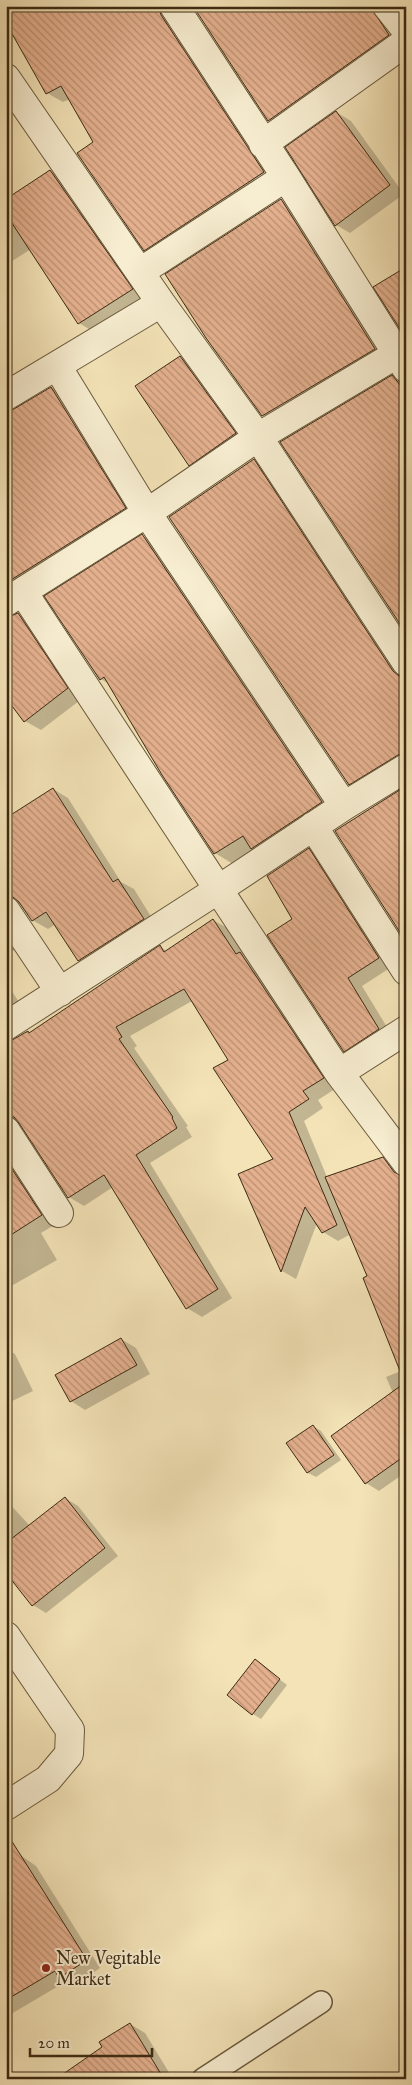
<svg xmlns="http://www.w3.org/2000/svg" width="412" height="2085" font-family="'IM FELL Great Primer',serif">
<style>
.shadow{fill:#0003}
.building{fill:url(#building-back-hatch);stroke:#3c2b13}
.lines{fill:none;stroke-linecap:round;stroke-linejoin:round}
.lane-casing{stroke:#6a593c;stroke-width:24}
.street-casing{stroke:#6a593c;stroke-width:30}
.lane{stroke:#f7edd0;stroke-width:21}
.street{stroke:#f7edd0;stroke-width:28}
.poi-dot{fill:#8f2418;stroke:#f7edd0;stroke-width:2}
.labels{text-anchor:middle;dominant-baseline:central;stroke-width:4;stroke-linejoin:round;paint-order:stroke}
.poi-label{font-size:18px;fill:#3c2b13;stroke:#f7edd0;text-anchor:start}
</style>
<defs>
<pattern id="building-back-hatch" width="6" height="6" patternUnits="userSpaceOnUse" patternTransform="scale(1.25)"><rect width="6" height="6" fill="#e4b08e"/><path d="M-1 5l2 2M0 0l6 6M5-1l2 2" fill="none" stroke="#ba8f73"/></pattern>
</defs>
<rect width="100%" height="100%" fill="#f3e3b7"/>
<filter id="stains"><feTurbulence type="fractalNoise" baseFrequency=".004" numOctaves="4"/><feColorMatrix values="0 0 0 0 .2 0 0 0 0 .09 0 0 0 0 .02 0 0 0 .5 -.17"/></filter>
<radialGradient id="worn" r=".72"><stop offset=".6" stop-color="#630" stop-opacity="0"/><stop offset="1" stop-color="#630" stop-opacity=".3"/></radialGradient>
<path class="shadow" d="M14 6H177L279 182 161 259 145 250 95 143 70 99 63 102 47 93Z
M194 6H379L404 45 285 129 269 120Z
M336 112 351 121 401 190 406 188V199L404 194 350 233 336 225Z
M50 171 68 182 149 300 97 334 79 323 31 249 6 265V200Z
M281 200 297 209 391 358 279 425 263 415Z
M180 357 194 365 250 442 204 473 190 465Z
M392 377 406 385V631Z
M52 388 68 398 141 518 7 613 8 618 18 614 35 624 83 698 41 730 25 721 6 696V413L15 411Z
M254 460 271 470 406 675V770L367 794 349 784Z
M143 536 160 546 339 812 233 864 215 853 109 684 101 679Z
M53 789 68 798 121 882 134 889 158 928 94 969 78 960 56 924 48 929 32 920 20 904 12 907 6 917V819Z
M309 850 323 858 393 966 362 986 393 1037 359 1059 344 1051 294 920Z
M213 920 229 929 338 1087 318 1100 323 1108 304 1121 327 1177 382 1158 396 1166 406 1179V1472L379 1491 366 1483 333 1436 393 1393 386 1377 401 1371 369 1277 351 1234 338 1241 323 1232 317 1223 296 1279 282 1271 240 1174 275 1159 229 1060 192 1001 130 1036 137 1046 134 1048 188 1126 186 1127 192 1137 150 1163 232 1298 202 1317 187 1308 113 1187 84 1206 69 1197 21 1123 13 1126 6 1137V1039L8 1043 28 1032 30 1034 160 947 167 951Z
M6 924 20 947 6 955Z
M6 982 26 1013 6 1032Z
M6 1144 56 1224 41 1233 57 1260 6 1289Z
M121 1339 136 1348 150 1374 85 1410 71 1401Z
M6 1349 15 1354 33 1391 6 1404Z
M313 1426 321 1431 341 1460 316 1477 308 1473 288 1443Z
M65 1498 78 1506 118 1556 46 1613 33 1605 6 1571V1500L30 1526Z
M256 1661 287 1685 261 1719 253 1714Z
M6 1845 36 1866 100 1968 75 1985 67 1981 6 2017Z
M130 2024 145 2033 173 2079H62L104 2048Z"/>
<path class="building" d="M6 6H158L161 15 264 172 144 251 77 153 93 142 61 86 46 94 6 23Z
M193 6H370L389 35 268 121Z
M336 111 390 185 335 226 285 147Z
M50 170 133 289 78 324 6 214V199Z
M281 199 375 349 262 416 206 338 165 274Z
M406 267V330L402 332 373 287Z
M180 356 236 433 189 466 135 386Z
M392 375 406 392V633L280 442Z
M51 387 126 508 6 583V412L14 409Z
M254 459 393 671 399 676 406 677V752L398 755 349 785 169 517Z
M142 534 322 802 251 849 243 836 214 854 162 775 104 677 100 680 44 596Z
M18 613 68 688 24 722 6 698V618Z
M406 786V940H405L335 831Z
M53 788 113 882 118 879 144 919 78 961 46 912 32 921 19 902 13 897 6 896V818Z
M309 848 379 958 348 978 379 1029 344 1052 267 935 292 919 267 876Z
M213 919 236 954 240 952 324 1078 303 1091 309 1099 289 1112 337 1225 322 1233 305 1207 281 1272 238 1174 273 1159 213 1068 228 1060 184 989 116 1027 122 1037 119 1039 173 1117 172 1118 177 1128 136 1155 218 1289 186 1309 104 1175 68 1198 19 1123 14 1117 6 1116V1042L14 1039 28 1031 29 1033 160 945 164 952Z
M383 1157 394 1172 404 1177 406 1183V1381H404L363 1278 367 1276 325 1177Z
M6 1160 42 1215 6 1238Z
M121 1338 137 1365 70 1402 55 1375Z
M406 1382V1455L365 1484 331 1436Z
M313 1425 334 1455 307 1473 286 1443Z
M65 1497 105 1548 32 1606 6 1573V1543Z
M255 1659 280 1679 252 1715 227 1695Z
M6 1832 87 1960 59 1978 55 1971 6 2000Z
M130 2023 164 2079H56L102 2047 99 2042Z"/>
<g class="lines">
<g class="lane-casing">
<path id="lane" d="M203 2079 321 2002"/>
</g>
<g class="street-casing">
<path id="street" d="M174 6 286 177 406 368
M387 6 406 30
M6 78 161 303 258 437 406 662
M263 144 406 42
M140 272 286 177
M57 366 147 513 344 806
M6 396 161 303
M23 592 339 1073 406 1162
M6 602 147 513 258 437 397 354
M313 826 406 971
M6 911 60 992
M6 1026 219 889 344 806 406 768
M339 1073 406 1030
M6 1131 59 1213
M6 1636 70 1730 69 1754 48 1779 6 1806"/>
</g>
<use href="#lane" class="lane"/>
<use href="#street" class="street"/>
</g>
<circle class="poi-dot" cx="46" cy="1968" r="5"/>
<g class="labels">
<g class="poi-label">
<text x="56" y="1958">New Vegitable<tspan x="56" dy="21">Market</tspan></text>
</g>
</g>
<rect width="412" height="2085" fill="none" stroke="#f3e3b7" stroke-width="25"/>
<rect x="8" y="8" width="397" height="2070" fill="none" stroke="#3c2b13" stroke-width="2.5"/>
<rect x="12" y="12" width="387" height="2060" fill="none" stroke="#3c2b13"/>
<path d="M30 2048v8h122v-8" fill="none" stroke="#3c2b13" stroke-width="2.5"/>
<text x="38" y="2048" font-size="15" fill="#3c2b13" stroke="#f7edd0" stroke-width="4" paint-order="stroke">20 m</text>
<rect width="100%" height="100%" filter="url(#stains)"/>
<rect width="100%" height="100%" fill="url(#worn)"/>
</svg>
